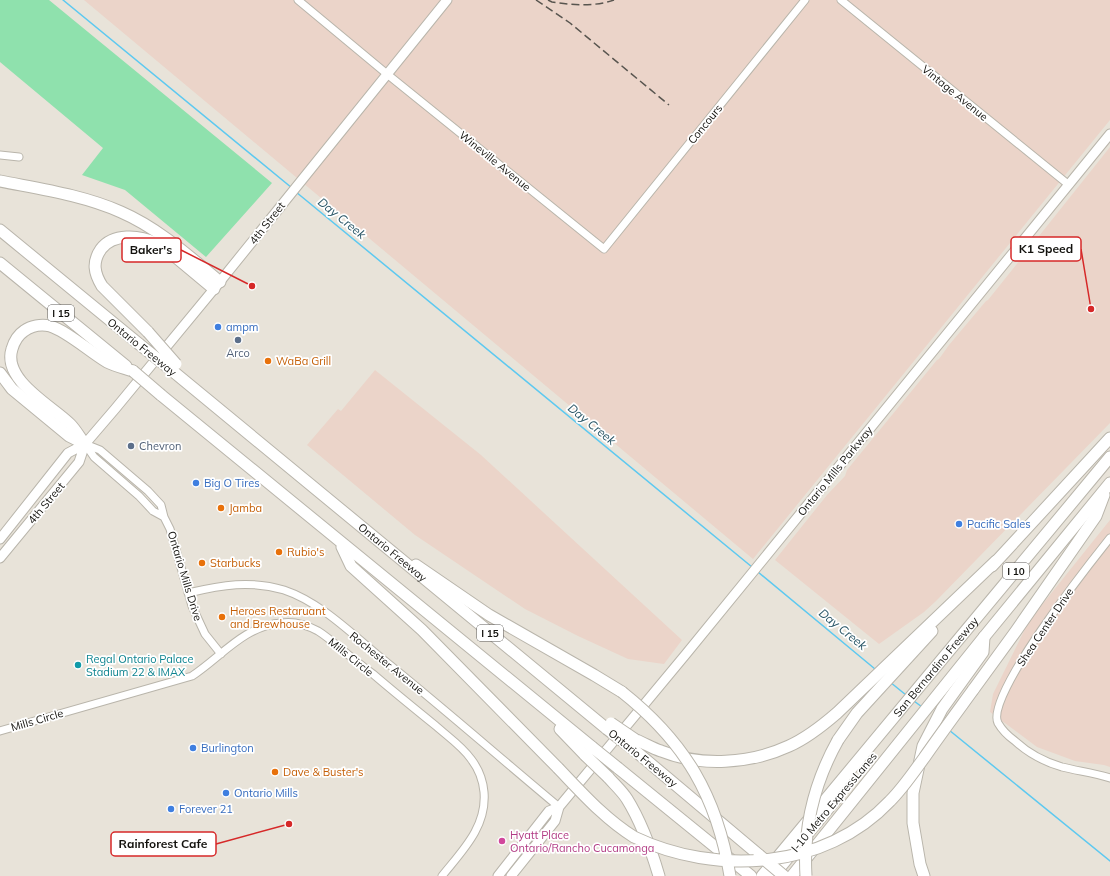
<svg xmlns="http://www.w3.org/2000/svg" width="1110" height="876" font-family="Mulish,sans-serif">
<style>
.industrial{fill:#ebd4c9}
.green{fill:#8fe1ad}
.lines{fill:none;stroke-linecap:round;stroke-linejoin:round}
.stream{stroke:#5dc9f0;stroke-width:1.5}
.minor-casing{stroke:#b9b5ab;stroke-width:9}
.major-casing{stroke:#b9b5ab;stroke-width:11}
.highway-casing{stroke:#b9b5ab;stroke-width:13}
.minor{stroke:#fff;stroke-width:7}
.major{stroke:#fff;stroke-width:9}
.highway{stroke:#fff;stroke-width:11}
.rail{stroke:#58554f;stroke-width:1.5;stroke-dasharray:8 4;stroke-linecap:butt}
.highway-bridge-casing{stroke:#b9b5ab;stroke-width:13;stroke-linecap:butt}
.highway-bridge{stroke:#fff;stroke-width:11}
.shop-dot{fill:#3f7fe0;stroke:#fff;stroke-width:1.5}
.service-dot{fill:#5c6f8a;stroke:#fff;stroke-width:1.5}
.food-dot{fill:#e8710a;stroke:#fff;stroke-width:1.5}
.culture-dot{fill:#0f9aa8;stroke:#fff;stroke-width:1.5}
.hotel-dot{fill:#d1479c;stroke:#fff;stroke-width:1.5}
.labels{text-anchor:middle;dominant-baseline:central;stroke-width:3.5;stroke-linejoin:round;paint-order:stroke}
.shield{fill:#fff;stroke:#5a5956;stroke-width:1}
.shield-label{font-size:10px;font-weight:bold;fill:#13120e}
.street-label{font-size:11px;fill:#13120e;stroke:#fff}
.shop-label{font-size:11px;fill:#366cbe;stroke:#fff;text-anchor:start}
.service-label{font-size:11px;fill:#4e5e75;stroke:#fff}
.food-label{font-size:11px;fill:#c56008;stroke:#fff;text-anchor:start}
.culture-label{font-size:11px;fill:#0d838f;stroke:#fff;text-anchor:start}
.hotel-label{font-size:11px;fill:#b23c85;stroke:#fff;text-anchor:start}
.water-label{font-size:12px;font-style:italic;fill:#285566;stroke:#fff}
.leader{fill:none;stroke:#d62828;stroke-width:1.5}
.callout-dot{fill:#d62828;stroke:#fff;stroke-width:1.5}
.callout{fill:#fff;stroke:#d62828;stroke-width:1.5}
.callout-label{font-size:12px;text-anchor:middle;font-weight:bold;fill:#13120e}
</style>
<rect width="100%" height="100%" fill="#e8e3d9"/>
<path class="industrial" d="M84 0H1110V120L753 559Z
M1110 147V423L936 601 924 612 879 644 775 560 827 495 845 476 847 470 937 360 939 359 949 345 986 301 988 300Z
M375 370 481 455 682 640 664 664 628 659 578 636 525 609 415 535 307 445 338 409 341 411Z
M1110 520V767L1104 765 1075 761 1037 747 990 712 993 694 1029 621Z"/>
<path class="green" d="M0 0H49L272 183 206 257 125 190 82 175 103 148 0 62Z"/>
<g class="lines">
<path class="stream" d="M63 0 292 188
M296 192 752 567
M758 572 875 669
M890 682 906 695
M914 701 922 707
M949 730 1110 861"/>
<g class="minor-casing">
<path id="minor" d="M298 0 387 74 604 249 805 0
M841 0 1069 185
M0 155 19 157
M85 444 100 450 148 491 161 505 164 517 170 529 192 606 205 634 221 654
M85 444 94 457 139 496 153 511 164 517
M1110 538C1090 563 984 697 998 723 1002 730 1008 736 1015 741 1028 753 1045 762 1062 767 1078 771 1094 773 1110 778
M188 593C222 585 250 580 284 590 320 602 351 633 380 657 441 706 499 757 559 807
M0 731 192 676C221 657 244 626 281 623 293 621 307 625 318 631 326 636 333 642 340 648 351 657 362 666 373 674 394 692 415 709 436 726 447 736 462 746 471 759 478 768 483 781 484 792 487 827 462 851 442 876"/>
</g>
<g class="major-casing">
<path id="major" d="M0 539 68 453 85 444 115 409 214 289 447 0
M0 558 79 462 85 444
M498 876 549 811 559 807
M511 876 555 821 559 807 686 654 1110 134"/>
</g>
<g class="highway-casing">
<g id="highway">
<path d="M0 181C40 189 83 195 121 212 158 228 189 256 220 282"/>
<path d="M0 230 139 344"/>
<path d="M0 263 126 366"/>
<path d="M148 332 102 286C94 273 92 262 101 249 113 233 139 235 156 243 164 247 171 254 178 259 190 269 202 279 214 289"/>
<path d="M0 373 12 389 69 436 81 442"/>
<path id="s1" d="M175 373 607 729"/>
<path d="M161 395 592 747"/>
<path d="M85 444C80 438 76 430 70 424 52 406 2 380 12 349 14 342 18 335 24 331 31 326 41 324 50 326 67 331 90 352 107 362 115 366 124 368 133 371"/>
<path d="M342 547 351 566 422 630 558 768"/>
<path d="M416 565 489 615 594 675 622 692"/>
<path d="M992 566 1110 438"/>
<path d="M973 690 1016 631 1096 516 1104 495"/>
<path d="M560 729 585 755"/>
<path d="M636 740C644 743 652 748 661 751 701 767 750 764 789 746 807 738 822 726 837 713L996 561"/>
<path d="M838 740 857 713 932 631"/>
<path d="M633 749 759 855"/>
<path d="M618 768 751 876"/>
<path d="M608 777C614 784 622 791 627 799 642 823 651 849 659 876"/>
<path id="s2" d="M762 876 1110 457"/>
<path d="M773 876 836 799"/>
<path d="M792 876 984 637 1110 483"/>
<path d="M924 876 920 864 913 823V793L923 746 942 709 983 652 984 637"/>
</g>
</g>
<use href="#minor" class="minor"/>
<use href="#major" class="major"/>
<use href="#highway" class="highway"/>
<path class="rail" d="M536 0 570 23 669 105
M548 0 552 2C573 5 594 7 614 0"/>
<g class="highway-bridge-casing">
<path id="highway-bridge" d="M148 332 176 364
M139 344 175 373
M133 371 161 395
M622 692C685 742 717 796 730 876
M611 723 636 740
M607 729 633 749
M592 747 618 768
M585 755 608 777
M558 768C582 793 605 819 634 837 716 876 825 870 890 801 903 788 913 773 924 758 940 735 957 712 973 690
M759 855 784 876
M806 876C803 827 814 783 838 740"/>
</g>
<use href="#highway-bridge" class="highway-bridge"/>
</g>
<g class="shop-dot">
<circle cx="218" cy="327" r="4"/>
<circle cx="196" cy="483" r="4"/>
<circle cx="959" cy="524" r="4"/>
<circle cx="193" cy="748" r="4"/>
<circle cx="226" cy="793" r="4"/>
<circle cx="171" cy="809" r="4"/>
</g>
<g class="service-dot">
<circle cx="238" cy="340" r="4"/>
<circle cx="131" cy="446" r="4"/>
</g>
<g class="food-dot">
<circle cx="268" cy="361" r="4"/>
<circle cx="221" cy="508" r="4"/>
<circle cx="279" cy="552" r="4"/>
<circle cx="202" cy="563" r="4"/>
<circle cx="222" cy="617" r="4"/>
<circle cx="275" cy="772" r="4"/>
</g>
<circle class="culture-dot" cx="78" cy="665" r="4"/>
<circle class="hotel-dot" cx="502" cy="841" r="4"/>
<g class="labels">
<g class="shield">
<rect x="48" y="305" width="26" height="16" rx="3"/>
<rect x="1003" y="563" width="26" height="16" rx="3"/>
<rect x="477" y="625" width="26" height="16" rx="3"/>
</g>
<g class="shield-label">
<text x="61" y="313">I 15</text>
<text x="1016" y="571">I 10</text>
<text x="490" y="633">I 15</text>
</g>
<g class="street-label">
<text transform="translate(955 93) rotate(39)">Vintage Avenue</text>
<text transform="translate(705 124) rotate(-51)">Concours</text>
<text transform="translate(495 161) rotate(39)">Wineville Avenue</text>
<text transform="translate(267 223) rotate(-52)">4th Street</text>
<text transform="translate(142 347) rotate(39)">Ontario Freeway</text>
<text transform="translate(835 471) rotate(-51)">Ontario Mills Parkway</text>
<text transform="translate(46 503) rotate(-50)">4th Street</text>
<text stroke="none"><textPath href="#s1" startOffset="282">Ontario Freeway</textPath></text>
<text transform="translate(185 576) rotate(73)">Ontario Mills Drive</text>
<text transform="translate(1045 627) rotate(-56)">Shea Center Drive</text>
<text transform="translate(351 657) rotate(39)">Mills Circle</text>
<text transform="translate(387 663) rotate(39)">Rochester Avenue</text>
<text stroke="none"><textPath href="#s2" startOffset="272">San Bernardino Freeway</textPath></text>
<text transform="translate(37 720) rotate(-16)">Mills Circle</text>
<text transform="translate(643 758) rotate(39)">Ontario Freeway</text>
<text transform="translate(834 802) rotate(-50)">I-10 Metro ExpressLanes</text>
</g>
<g class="shop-label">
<text x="226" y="327">ampm</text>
<text x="204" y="483">Big O Tires</text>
<text x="967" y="524">Pacific Sales</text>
<text x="201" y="748">Burlington</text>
<text x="234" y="793">Ontario Mills</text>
<text x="179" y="809">Forever 21</text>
</g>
<g class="service-label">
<text x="238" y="353">Arco</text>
<text x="139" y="446" text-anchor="start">Chevron</text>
</g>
<g class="food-label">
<text x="276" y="361">WaBa Grill</text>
<text x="229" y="508">Jamba</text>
<text x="287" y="552">Rubio's</text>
<text x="210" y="563">Starbucks</text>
<text x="230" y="611">Heroes Restaruant<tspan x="230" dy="13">and Brewhouse</tspan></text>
<text x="283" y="772">Dave &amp; Buster's</text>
</g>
<g class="culture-label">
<text x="86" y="659">Regal Ontario Palace<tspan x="86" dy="13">Stadium 22 &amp; IMAX</tspan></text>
</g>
<g class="hotel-label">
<text x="510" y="835">Hyatt Place<tspan x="510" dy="13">Ontario/Rancho Cucamonga</tspan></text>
</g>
<g class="water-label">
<text transform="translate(342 218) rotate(39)">Day Creek</text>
<text transform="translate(592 424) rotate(39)">Day Creek</text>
<text transform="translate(843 629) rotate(39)">Day Creek</text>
</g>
</g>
<path class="leader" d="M1091 309L1081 249M252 286L181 250M289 824L216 844"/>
<g class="callout-dot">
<circle cx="1091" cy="309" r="4"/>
<circle cx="252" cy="286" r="4"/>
<circle cx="289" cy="824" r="4"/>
</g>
<g class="callout">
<rect x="1011" y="237" width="70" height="24" rx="4"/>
<rect x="122" y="238" width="59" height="24" rx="4"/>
<rect x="111" y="832" width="105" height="24" rx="4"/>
</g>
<g class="callout-label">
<text x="1046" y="253">K1 Speed</text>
<text x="151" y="254">Baker's</text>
<text x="163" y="848">Rainforest Cafe</text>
</g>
</svg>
